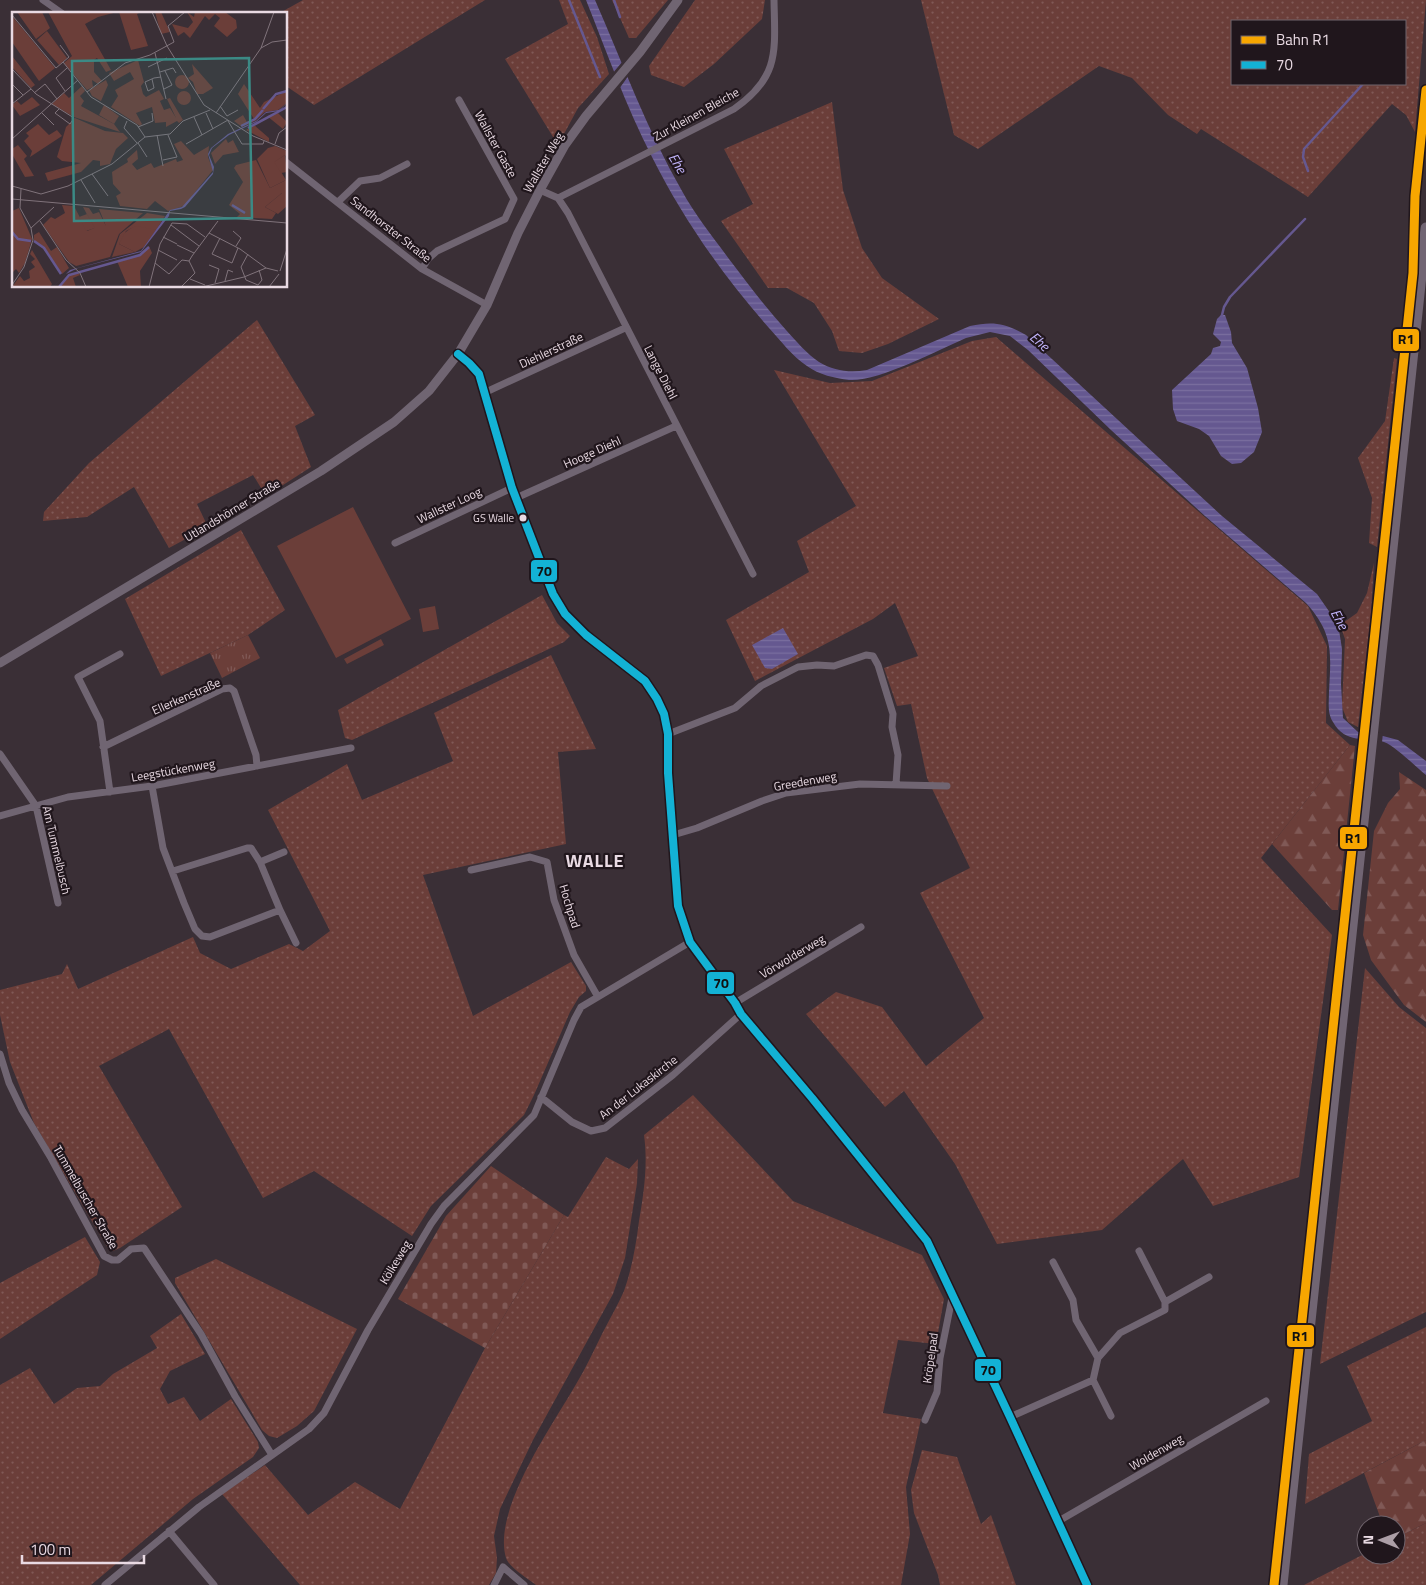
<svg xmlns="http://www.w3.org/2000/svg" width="1426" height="1585" font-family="'Titillium Web',sans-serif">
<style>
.grass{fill:url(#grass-dots);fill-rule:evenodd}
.forest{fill:url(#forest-firs)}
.cemetery{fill:url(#cemetery-stones)}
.park{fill:url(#park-tufts)}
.pitch{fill:#6b3e39}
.water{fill:url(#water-rules)}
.pier{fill:#3a2f36}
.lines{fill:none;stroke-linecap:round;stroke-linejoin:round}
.stream{stroke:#655890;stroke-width:2.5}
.minor{stroke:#706572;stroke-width:7}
.tertiary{stroke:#706572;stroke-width:9}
.primary{stroke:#716573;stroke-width:11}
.bus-1-casing{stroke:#20161c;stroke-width:11}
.bus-1{stroke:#13b2d5;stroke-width:8}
.rail-1-casing{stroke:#20161c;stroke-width:12}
.rail-1{stroke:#f7a600;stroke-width:9}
.bus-dot{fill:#e9dae3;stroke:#20161c;stroke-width:2}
.labels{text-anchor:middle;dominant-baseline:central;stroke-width:4.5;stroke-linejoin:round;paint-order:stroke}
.bus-label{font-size:11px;fill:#e9dae3;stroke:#20161c;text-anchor:end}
.street-label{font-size:12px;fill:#e9dae3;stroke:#20161c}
.water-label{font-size:14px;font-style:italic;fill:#c1b4fb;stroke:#20161c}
.district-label{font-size:18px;font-weight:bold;letter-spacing:1px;fill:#e9dae3;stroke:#20161c}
.inset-river{fill:none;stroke:#655890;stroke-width:2.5}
.inset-road{fill:none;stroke:#80737b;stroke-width:1}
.view{fill:#3b8a85;fill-opacity:0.15;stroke:#3b8a85;stroke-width:2.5}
.inset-edge{fill:none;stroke:#e9dae3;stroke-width:2.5}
.line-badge{stroke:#20161c;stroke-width:2}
.pale-badge-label{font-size:14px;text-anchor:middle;font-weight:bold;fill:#111}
</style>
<defs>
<pattern id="grass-dots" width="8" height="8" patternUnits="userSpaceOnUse" patternTransform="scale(1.25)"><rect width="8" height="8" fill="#6b3e39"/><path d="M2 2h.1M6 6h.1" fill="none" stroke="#805956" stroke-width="1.8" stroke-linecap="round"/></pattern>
<pattern id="forest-firs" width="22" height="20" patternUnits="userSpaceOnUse" patternTransform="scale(1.25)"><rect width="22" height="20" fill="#6b3e39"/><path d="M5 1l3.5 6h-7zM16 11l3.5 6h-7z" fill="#805956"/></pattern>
<pattern id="cemetery-stones" width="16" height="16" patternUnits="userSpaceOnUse" patternTransform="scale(1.25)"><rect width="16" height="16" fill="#6b3e39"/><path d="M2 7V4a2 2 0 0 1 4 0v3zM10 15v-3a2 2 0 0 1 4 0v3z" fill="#805956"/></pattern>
<pattern id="park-tufts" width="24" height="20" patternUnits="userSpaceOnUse" patternTransform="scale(1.25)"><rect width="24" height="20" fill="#6b3e39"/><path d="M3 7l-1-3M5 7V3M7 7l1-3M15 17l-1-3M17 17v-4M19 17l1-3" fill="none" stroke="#805956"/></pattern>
<pattern id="water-rules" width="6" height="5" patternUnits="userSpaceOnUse" patternTransform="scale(1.25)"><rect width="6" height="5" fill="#655890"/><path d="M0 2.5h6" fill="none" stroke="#7b6f9f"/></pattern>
</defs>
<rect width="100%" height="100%" fill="#3a2f36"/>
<path class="grass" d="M303 0H485L314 105 286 86V14H278Z
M559 0H580L597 37 609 74 578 108 558 145 505 59 568 24Z
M612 0H668L636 38H629Z
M695 0H765L762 19 714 64 684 87 651 75 649 66Z
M921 0H1426L1415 132 1406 115 1392 104 1308 197 1201 129 1197 134 1168 115 1132 78 1099 66 978 149 954 135ZM1232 21H1405V84H1232Z
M832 102 843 190 862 248 882 278 939 319 888 344 862 353 839 351 832 331 814 303 787 288H768L721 221 753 204 724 149Z
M257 320 315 415 295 426 311 467 266 496 253 475 197 504 208 527 169 548 134 487 87 517 43 521 44 512 89 463Z
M996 337 1308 606 1327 646 1326 723 1350 745 1261 858 1332 935 1299 1177 1213 1206 1183 1159 1102 1230 997 1244 955 1164 904 1091 885 1107 806 1014 836 992 882 1007 926 1066 984 1018 920 893 970 868 927 778 911 704 897 706 884 668 918 656 895 603 873 619 755 681 726 620 809 572 797 541 856 506 774 370 830 383 872 381 972 341Z
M1394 358 1397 359 1377 547 1369 543 1372 498 1358 458 1385 421Z
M241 530 285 610 248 635 161 676 125 599Z
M1374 563 1371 612 1358 727 1348 722 1342 707 1345 639 1340 625 1357 613 1367 593Z
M542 595 557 623 570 636 564 642 352 740 345 738 338 710Z
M551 655 596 749 558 752 566 844 423 875 473 1016 571 962 586 986V991L579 997 570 1012 534 1095 524 1115 431 1206 412 1236 314 1171 263 1198 169 1029 99 1066 182 1207 120 1248 113 1251 109 1250 34 1123 10 1062 0 1015V990L62 974 67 964 78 989 193 937 200 953 231 969 289 944 303 951 330 931 268 810 347 764 362 800 453 761 434 713Z
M1365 968 1399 1007 1426 1028V1312L1320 1364Z
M693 1095 793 1201 922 1255 944 1299 936 1344 898 1340 883 1413 921 1419 906 1487 910 1534 901 1585H536C528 1579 509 1567 506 1558 492 1510 552 1426 575 1386 586 1368 594 1350 603 1332 610 1318 618 1305 624 1291 632 1268 636 1245 639 1221 644 1192 648 1164 644 1135Z
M606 1157 629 1169 638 1159 637 1183 625 1258 613 1294 533 1440 500 1509 494 1536 497 1558 496 1573 489 1585H300L222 1494 265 1465 308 1515 355 1482 400 1509 485 1348 564 1215 568 1217Z
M85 1237 100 1262 97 1275 0 1339V1283Z
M216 1259 357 1329 314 1411 297 1426 277 1438 269 1436 262 1430 175 1283V1278Z
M181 1314 205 1354 170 1371 160 1389 168 1404 184 1397 200 1421 231 1399 258 1442 259 1448 253 1457 193 1499 91 1585H0V1385L30 1368 54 1404 77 1388 100 1386 113 1374 157 1348 150 1336Z
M1426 1327V1440L1305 1504 1309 1454 1372 1421 1347 1366Z
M922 1450 957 1457 981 1524 991 1515 1016 1585H940L938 1575 914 1513 911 1490Z
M1426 1523V1585H1304L1366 1553V1555H1396V1538Z"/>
<path class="forest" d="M1350 745 1355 746 1338 910H1332L1272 844Z
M1399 772 1426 790V1022L1404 1005 1371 960 1363 935 1374 831 1388 803 1400 789Z
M1426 1440V1523L1396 1538V1525H1383L1364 1473Z"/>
<path class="cemetery" d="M491 1166 564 1215 485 1348 398 1299 446 1216Z"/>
<path class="park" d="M248 635 260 658 222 678 210 653Z"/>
<path class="pitch" d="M353 507 411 619 336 658 277 546Z
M435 606 439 629 423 632 419 609Z
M381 639 384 645 347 664 344 659Z"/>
<path class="water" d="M586 0H595C623 64 647 130 682 191 695 215 713 237 729 259 748 284 766 308 786 330 796 341 807 354 819 362 834 371 850 373 867 370L970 326C993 321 1005 323 1026 335L1222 516 1317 594 1333 617 1339 630 1342 649 1341 684 1343 718 1358 732 1383 736 1398 740 1426 761V775C1416 767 1395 746 1384 742 1365 736 1346 745 1333 722 1327 713 1329 702 1329 692 1331 653 1334 634 1306 603L1205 516 1111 430 1028 350 1010 336 990 332 966 338C938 350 878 382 849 380 835 378 819 375 807 366 792 356 781 341 769 328 724 277 683 219 652 157 626 106 607 53 586 0Z
M1221 315H1225L1231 332 1232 343 1247 368 1258 408 1262 432 1254 452 1241 463 1232 464 1221 456 1209 436 1199 429 1177 421 1173 409 1172 390 1211 354 1213 348 1220 346 1221 342 1213 334 1217 319Z
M783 628 798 654 772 669 765 668 752 645Z"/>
<path class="pier" d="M623 61 629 75 619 89 612 74Z
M1360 731 1383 733 1382 742H1359Z"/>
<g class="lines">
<path class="stream" d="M569 0 600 77
M614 0 620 17
M1308 171 1303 157 1304 149 1363 84
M1222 315 1224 307 1230 297 1305 219"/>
<path class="minor" d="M43 0 63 14
M286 162 422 269 487 305
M540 190 558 198 568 213 753 574
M558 198 734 109C780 77 775 51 774 0
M339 201 360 181 380 178 407 164
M422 269 428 259 437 251 505 219 514 199 459 100
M458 354 469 363 479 374 512 488 553 594 565 614 586 635 645 681 657 699 664 714 668 734V773L678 906 690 942 735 1003 741 1014 812 1098 927 1241 1010 1417 1087 1585
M486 392 625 328
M516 498 676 426
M395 543 512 488
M668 734 735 708 761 686 798 667 817 665 834 666 866 655 873 656 878 665 893 714 892 727 898 755 896 784
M103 747 222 689 230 688 234 691 256 755 257 766
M0 754 36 806 58 903
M152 786 163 848 184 903 195 929 202 936 210 937 280 910 260 862 251 848H247L173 871
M110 792 100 721 78 677 120 654
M0 816 68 797 152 786 351 748
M673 835 697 828 762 801 786 793 860 784 947 786
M260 862 284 852
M471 870 530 857 547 862 554 900 574 955 598 997
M280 910 296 943
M735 1003 861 927
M0 1054 9 1083 22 1110 51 1158 104 1256 112 1260H118L131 1249 144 1248 201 1334 235 1396 272 1455
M541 1097 572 1122 591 1131 605 1128 673 1075 741 1014
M1139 1251 1165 1302
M1053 1262 1073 1300 1076 1320 1098 1358
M1093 1380 1111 1416
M1010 1417 1093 1380 1098 1358 1120 1333 1165 1310V1302L1209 1277
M925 1420 937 1392 940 1358 952 1298
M1057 1522 1266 1401
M169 1531 214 1585
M105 1585 199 1507 309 1429 324 1413 368 1330 431 1224 444 1206 534 1115 574 1020 581 1007 690 942
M494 1585 503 1567 524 1585"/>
<path class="tertiary" d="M0 663 321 471 394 422 429 391 458 354 487 305 518 233 540 190 565 145 586 116 640 52 678 0"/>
<path class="primary" d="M1282 1585 1426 228"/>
<g class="bus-1-casing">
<path id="bus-1" d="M458 354 469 363 479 374 512 488 553 594 565 614 586 635 645 681 657 699 664 714 668 734V773L678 906 690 942 735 1003 741 1014 812 1098 927 1241 1010 1417 1087 1585"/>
</g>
<use href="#bus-1" class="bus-1"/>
<g class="rail-1-casing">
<path id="rail-1" d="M1274 1585 1413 273 1415 196 1426 90"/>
</g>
<use href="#rail-1" class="rail-1"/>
</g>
<circle class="bus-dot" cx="523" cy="518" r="4.5"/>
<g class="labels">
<g class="bus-label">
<text x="514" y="518">GS Walle</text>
</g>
<g class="street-label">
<text transform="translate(696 114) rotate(-29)">Zur Kleinen Bleiche</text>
<text transform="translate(496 144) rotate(61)">Wallster Gaste</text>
<text transform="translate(543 162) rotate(-60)">Wallster Weg</text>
<text transform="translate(391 229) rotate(38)">Sandhorster Straße</text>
<text transform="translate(551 350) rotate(-25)">Diehlerstraße</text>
<text transform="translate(661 372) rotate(63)">Lange Diehl</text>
<text transform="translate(592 452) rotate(-24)">Hooge Diehl</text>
<text transform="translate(449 505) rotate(-25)">Wallster Loog</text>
<text transform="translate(232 510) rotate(-31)">Utlandshörner Straße</text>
<text transform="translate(186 696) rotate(-24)">Ellerkenstraße</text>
<text transform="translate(173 770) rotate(-10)">Leegstückenweg</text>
<text transform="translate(805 781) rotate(-10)">Greedenweg</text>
<text transform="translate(57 850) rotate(77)">Am Tummelbusch</text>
<text transform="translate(570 906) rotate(73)">Hochpad</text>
<text transform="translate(792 956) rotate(-31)">Vörwolderweg</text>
<text transform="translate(638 1087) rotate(-38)">An der Lukaskirche</text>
<text transform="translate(86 1197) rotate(60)">Tummelbuscher Straße</text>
<text transform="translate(395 1262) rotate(-59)">Kölkeweg</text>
<text transform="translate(930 1358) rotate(-82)">Kröpelpad</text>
<text transform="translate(1156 1452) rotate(-30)">Woldenweg</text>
</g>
<g class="water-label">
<text transform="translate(678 163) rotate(59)">Ehe</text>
<text transform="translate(1040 341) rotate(41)">Ehe</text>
<text transform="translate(1340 619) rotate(62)">Ehe</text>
</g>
<g class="district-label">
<text x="595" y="860">WALLE</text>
</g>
</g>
<g transform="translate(12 12)">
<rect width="275" height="275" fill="#3a2f36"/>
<path d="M5 0H30L38 16 24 27ZM36 0H105L86 5 73 12 99 58 94 60 85 46 82 48V60L90 69 86 72 80 68 81 75 75 78 52 51 60 44ZM107 0H129L125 2 136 34 119 38ZM143 0H149L158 20 149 22ZM175 0 182 5 183 0H213L224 8 225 16 215 25 202 14 208 6 203 2 197 8 193 4 178 26 172 20 166 24 160 12 176 16 181 10ZM0 4 43 56 27 69 0 30ZM35 19 55 46 47 53 25 28ZM0 44 23 73 19 76 0 55ZM126 48 132 70 129 74 131 82 134 85 147 78 152 87 148 89 152 98 158 96 164 106 155 87 158 86 171 108 167 111 165 109 154 115V110L143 111 140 95 124 101 130 112 128 114 99 95 106 84 103 78 122 67 118 60 102 69 97 61ZM180 52 201 76 191 82H185L181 70 176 66 182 62ZM163 70a7 7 0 1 1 14 0a7 7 0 1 1-14 0ZM94 68 96 73 89 89 80 84 77 78ZM232 72 248 96 252 90 275 79V91L266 98 253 100 243 109 230 115 222 109 231 103 235 110 242 107 226 82ZM70 74 73 79 68 84 72 89 69 94 102 112 108 120 62 105 40 92 52 81 57 86ZM20 85 28 93 8 104 0 93 5 89 9 93ZM266 101 275 110 271 117 255 104ZM63 106 93 119 111 121 116 126 104 137 98 152 88 154V149L81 148 69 160 36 169 33 161 69 151 50 149 45 145 54 115ZM26 112 37 123 45 118 50 124 18 145 20 139 12 129 17 124 14 121ZM242 113 257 126V130L234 118ZM214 127 216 131 221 128 227 140 211 143 203 152 199 141ZM169 129 182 143 197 134 196 145 201 158 172 194 156 199 143 189 135 197 108 194 104 184 109 181 101 172 100 160 116 150 115 147 125 138 126 147 120 152 125 158 139 151 142 156 164 147 165 150 171 148 162 132ZM6 133 15 144 12 147 22 164 13 165 0 142V137ZM244 148 258 176 274 168 275 171V181H270L253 195 264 201 260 207 225 205 228 202 217 193 231 170 222 156 224 153ZM50 193 62 194 75 219 82 216 71 195 77 196 81 202 87 200 94 214 87 197 131 201 107 222 98 245 64 254 57 250 31 213 39 205 43 207 53 201ZM7 196 20 227 13 251 7 261 4 257 0 261V199ZM122 214H138L144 218 132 235 123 240 107 232 111 222ZM27 220 39 239 45 235 57 256 50 262 32 235 22 229V223ZM137 234 140 241 128 259 129 275H116L105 249 127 244ZM20 238 40 272 38 275H0L8 264 12 269 18 266 17 259 23 255 19 250 23 247 18 242ZM66 260 68 263 61 266 64 275H47L58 263Z" fill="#6b3e39"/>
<path d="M263 134 275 139V146L273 143 263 150 274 168 258 176 245 147 256 136ZM270 181H275V194L266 202 253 195ZM135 201 153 204 144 218 124 214 114 219 107 232 123 240 100 245 108 222ZM75 202 83 216 74 219 67 205Z" fill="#6b3e39"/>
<path d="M92 93 107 104 102 112 87 103Z" fill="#6b3e39"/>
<path d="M165 86a7 7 0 1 1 14 0a7 7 0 1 1-14 0ZM273 143 275 160 269 161 262 150Z" fill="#6b3e39"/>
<path d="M275 91 267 99 254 101 244 110 217 123 200 136 197 143 202 155 201 162 173 195 169 197 158 199 157 204 129 240 66 256 54 262 41 275 58 258 129 239 158 198 170 195 201 160 196 142 199 136 216 122 244 109 254 100 267 98Z" fill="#655890"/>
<path class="inset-river" d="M251 97 264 82 275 79M229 114 243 107 251 98M236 116 275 95M220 193 233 201M0 220 6 227 19 229M22 229 32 236 49 262M47 275 57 263 128 243 137 235"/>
<path class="inset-road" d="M140 0 155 34 192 93 241 124 275 138M0 3 44 56 57 45 48 33M249 36 262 0M143 41 154 87M51 50 79 85 125 113 133 125M136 55 155 46M0 57 24 82 62 106 58 112 43 101 47 97M148 60 161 56 164 61M140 67 142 76 136 79 133 70 142 66 149 65M0 72 11 83M152 77 160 73 153 59M53 79 44 66 55 56M75 80 113 51 138 43 162 30 156 14 173 0M22 81 33 72 45 87M0 92 19 77M208 94 215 104 226 98M30 101 42 113M194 101 201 117M204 101 249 36 260 30 275 28M182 105 190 123M115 109 112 116 125 131M216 109 230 132H251L252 129M126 115 141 109 140 101M145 123 151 154M0 127 66 68M126 131 135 145M174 132 216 108M263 132 267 121 275 115M151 148 165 145 156 123M80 162 96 184M69 168 83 191M0 174 29 182 56 174 100 152 133 125 158 122 171 109 198 98M0 187 275 211M28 209 54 248 68 261 74 275M159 213 187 234M19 216 42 195M221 219 229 226 224 234M197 221 228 237 254 256M151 225 165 232M208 226 200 242 220 251 226 236M165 233 182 241M146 238 165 248M236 242 229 255 234 268 246 273 250 268 247 258M143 251 157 262 170 248 177 249M197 253 207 257 203 271M268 259 275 237M178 267 193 273M213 269 216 258 221 260M0 273 12 255 21 228 19 216 8 196 9 177M137 275 148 232 160 211 175 212 193 225M169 275 183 261 177 249 180 244 206 209M190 275 232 265 254 256 266 259M257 275 267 262"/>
<path class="view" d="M237 46 240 206 62 209 60 49Z"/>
<rect width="275" height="275" class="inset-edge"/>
</g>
<g class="line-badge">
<rect x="1392" y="328" width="28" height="24" rx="5" fill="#f7a600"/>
<rect x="530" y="559" width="28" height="24" rx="5" fill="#13b2d5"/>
<rect x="1339" y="826" width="29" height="24" rx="5" fill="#f7a600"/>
<rect x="706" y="971" width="29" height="24" rx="5" fill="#13b2d5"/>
<rect x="1286" y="1324" width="29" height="24" rx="5" fill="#f7a600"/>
<rect x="974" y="1358" width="28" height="24" rx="5" fill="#13b2d5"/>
</g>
<g class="pale-badge-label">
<text x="1406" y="344">R1</text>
<text x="544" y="576">70</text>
<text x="1353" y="843">R1</text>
<text x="721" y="988">70</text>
<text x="1300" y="1341">R1</text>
<text x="988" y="1375">70</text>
</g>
<rect x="1231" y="20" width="175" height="65" fill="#20161c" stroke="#70646c"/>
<rect x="1241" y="36" width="25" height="8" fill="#f7a600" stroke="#70646c"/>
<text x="1276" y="45" font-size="15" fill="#e9dae3">Bahn R1</text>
<rect x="1241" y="61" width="25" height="8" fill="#13b2d5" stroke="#70646c"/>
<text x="1276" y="70" font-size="15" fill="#e9dae3">70</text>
<g transform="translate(1381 1540) rotate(271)"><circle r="24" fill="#20161c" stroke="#70646c"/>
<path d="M0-4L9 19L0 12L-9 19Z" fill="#ac9ea6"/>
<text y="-8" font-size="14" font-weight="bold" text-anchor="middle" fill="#e9dae3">N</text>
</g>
<path d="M22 1555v8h122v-8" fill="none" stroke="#e9dae3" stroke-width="2.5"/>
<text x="30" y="1555" font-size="15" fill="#e9dae3" stroke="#20161c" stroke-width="4" paint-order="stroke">100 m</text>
</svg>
